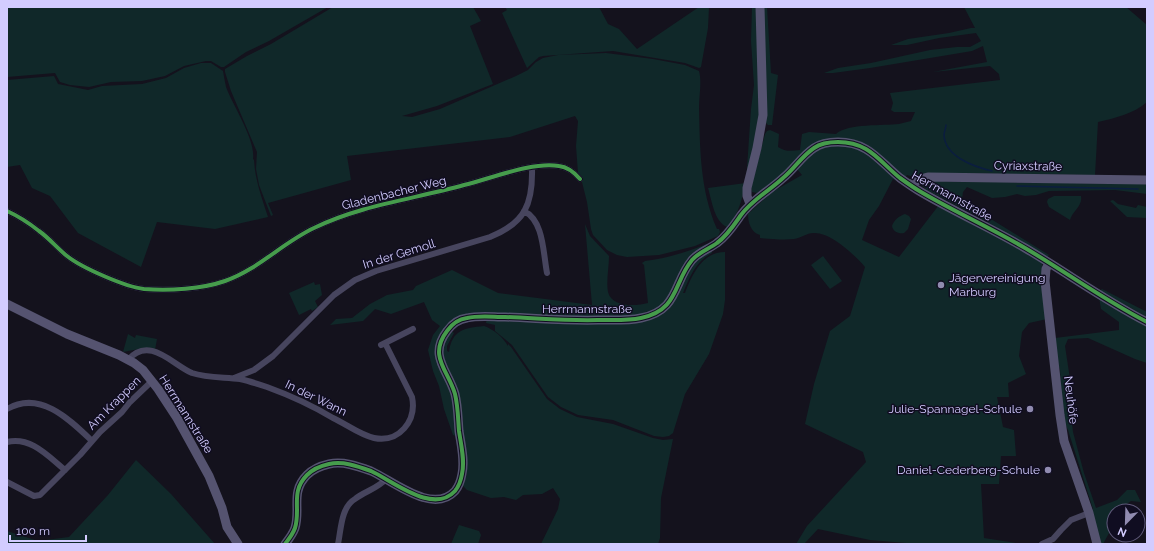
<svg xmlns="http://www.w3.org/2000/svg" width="1154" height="551" font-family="Raleway,sans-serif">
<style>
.green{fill:#102829}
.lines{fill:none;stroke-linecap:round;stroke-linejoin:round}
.stream{stroke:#0b1d3f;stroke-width:1.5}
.street{stroke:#47455e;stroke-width:6}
.secondary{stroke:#555370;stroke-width:9}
.cycleway-casing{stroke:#100d21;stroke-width:6}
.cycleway{stroke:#469c4c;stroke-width:4}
.poi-dot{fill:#908bb0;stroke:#100d21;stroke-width:1.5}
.labels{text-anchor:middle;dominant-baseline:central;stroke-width:3;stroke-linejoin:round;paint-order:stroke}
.street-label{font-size:12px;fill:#d3ccff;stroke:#100d21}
.poi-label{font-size:12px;fill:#d3ccff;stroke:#100d21;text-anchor:end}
</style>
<rect width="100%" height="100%" fill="#14121d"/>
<path class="green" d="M7 7H328L269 41 246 52 224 67H221L211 61H206L184 66 165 76 142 81 111 82 89 87 70 85 60 82 55 73 7 77Z
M333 7H473L481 21 470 26 493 84 437 106 402 116 412 117 440 109 516 76 528 70 536 62 543 58 558 55 606 53 653 59 685 65 699 71C702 82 699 96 699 108 700 149 700 190 717 229H719L720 232 718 236 695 246 659 255 627 257 617 255 607 250 593 235 591 229 587 202 581 178 578 173 576 146 578 121 575 116 510 137 347 156 351 180 268 203 273 215 271 216 259 185 256 169 257 152 231 91 225 72V69L247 56 271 44Z
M505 7H599L608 24 619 29 637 49 699 7H709L708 28 701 67 699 68 685 63 613 51 543 56 539 57 527 68 502 13 507 10Z
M752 7H758L762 116 742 198C739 209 735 218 727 227 714 221 712 201 708 188L746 183 751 109 754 85 751 41Z
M763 7H767L771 73 778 75 772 125H768L766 123Z
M964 7H1126L1147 25V102C1133 114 1115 118 1098 122L1095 175 927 173 914 177 907 175 901 183 893 179 879 206 869 220 862 240 899 257 939 205 985 229 1042 263 1047 319 1029 323 1022 332 1019 356 1026 374 1008 383 1009 397H997L1003 427 1014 430 1016 456H1001L999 484H981L984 538 1016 543 918 544 870 540 818 529 804 544H796L807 526 866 462 863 452 805 424 814 384 830 331 850 316 865 267C855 255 831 233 815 233 808 232 801 238 794 239 784 240 771 239 760 238V235C751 233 748 222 748 214L772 192 802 175 797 169 778 178 757 193 752 192 751 188 765 134 767 131 770 130 779 134 778 147C785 152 792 151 800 150L802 134 809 132 836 134C848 123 884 126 899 124 903 123 907 122 911 121L915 112H894L891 110 893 103 890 93 1000 80 999 74 990 66 933 72 987 62 983 46 972 51 870 68 833 73H824L838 68 871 63 930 50 957 47H970L981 41 976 33 939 38 907 45H891L908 39 949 33 971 28H975Z
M201 63H211L223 71C224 77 225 82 226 87 233 106 256 140 253 159L254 160C255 180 262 198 268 217L215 229 157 222 141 267 78 233 50 196 32 188 20 165 7 167V80L54 76 58 84 88 90 102 86 142 84 166 78 184 68Z
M935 181 1147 184V194L1115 190 1049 191 1036 195 1025 196 1017 194 1005 197 992 198 967 187 963 192 962 199 943 189 934 182Z
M922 182H927L978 211 1049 255 1047 257 977 216 927 190 921 185Z
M1054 196H1081C1083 206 1072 211 1070 220L1049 207 1047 202 1048 199Z
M1113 200 1118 204 1136 208 1138 205 1147 207V218L1127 217 1110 201Z
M905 214 909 216 911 219 908 229 904 233C899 234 893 232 892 226 894 220 899 216 905 214Z
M585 224 590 236 609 256C609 267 606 282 608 292 612 308 636 306 648 303L644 265 642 263 645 261C670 258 693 250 716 240L692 255 672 292 659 307 633 317 465 315 439 338 449 387 454 403 456 436 453 435 444 409 439 386 433 371 428 350 433 335 440 326 432 320 424 302 391 314 375 309 363 321 330 325 336 319 352 318 370 304 387 295 413 290 416 286 452 270 498 293 592 305Z
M711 249 712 253C696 261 690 276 683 293H685C692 275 702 252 725 252V300L723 314 709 354 685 394 673 433 669 436 663 437 654 436 613 420 578 415 561 407 548 397 512 345 495 331V325L486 323 487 319 653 318 690 267Z
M823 256 842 281 830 289 811 265Z
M314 282 315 285 320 284 322 295 315 301 318 307 312 311 311 309 299 315 289 293Z
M1102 289 1147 312V317L1100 291Z
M1099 297 1147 325V363L1135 359 1088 338 1068 339 1065 346 1070 379 1069 398 1073 432 1084 473 1096 508 1117 500 1127 490H1135L1141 502 1131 501 1124 506 1121 511H1114V524L1103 544 1100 543 1091 511 1093 509 1068 430 1064 422 1062 404 1060 370 1057 359 1055 338 1119 330V322L1101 309Z
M484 326C493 329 503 337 508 346V344L511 347 547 399 560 409 577 417 613 424 653 438 663 440 673 439 661 498 660 538 658 544H541L558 509 560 499 553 488 542 494 523 495 516 500 504 497 491 498 467 490 463 486 467 474V463L462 424 463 420 460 415 441 358 446 337 451 331 454 333 447 346V351L449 352C452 330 464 328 484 326Z
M128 334 135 338 136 335 157 339 155 350 139 349 123 352Z
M136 460 171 494 215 544H7V531L38 541 69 537 108 495Z
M459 525 479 531 481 535 478 544H451Z"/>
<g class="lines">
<path class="stream" d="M946 125C946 128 944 132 944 135 945 157 975 167 992 171
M1017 186 1138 189"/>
<path class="street" d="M7 211C18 216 29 223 39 231 49 238 57 248 67 256 82 268 126 287 144 289 169 291 202 289 225 281 259 269 282 243 314 228 361 205 414 199 464 185 490 179 533 161 559 166 568 167 574 172 580 179
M524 211C544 221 543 253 547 273
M381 345 413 329
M128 360C149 335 173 365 192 373 207 378 225 377 240 379 249 381 258 384 267 387 289 395 313 406 333 418 346 424 360 435 374 438 399 443 417 421 412 397L385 343
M234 378 254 370 273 356 334 295 355 280 376 271 490 237C525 223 533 204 532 168
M7 409C40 390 69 419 92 441
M7 442C31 436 49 457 65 470
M7 482 34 496 40 495 80 455 100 432 122 412 130 402 152 381
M338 544C341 530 341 507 355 499 365 491 377 489 386 479
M1042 544 1053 539 1061 530 1071 520 1089 513"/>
<path class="secondary" d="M911 185C915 180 921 179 928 177L1147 180
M750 204 747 196V188L757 148 763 115 760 7
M1049 263 1046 269 1045 281 1060 415 1064 441 1089 513 1097 544
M7 304 67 334 119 355 134 363 143 370 158 389 177 418 209 476 222 508 227 527 238 544
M285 544C289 539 293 534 295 528 301 509 290 492 307 475 313 469 320 466 329 464 343 461 357 466 371 471 393 481 433 515 455 491 459 486 461 480 462 474 465 460 461 445 459 431 458 419 458 406 455 394 448 370 428 356 447 331 452 324 459 319 467 318 479 315 493 317 505 317 536 318 567 321 598 320 612 320 627 321 641 318 679 310 673 283 692 260 699 252 709 249 717 243 727 236 734 225 741 215 753 199 769 191 783 178 794 169 802 156 814 148 821 143 830 142 838 142 869 142 879 161 900 178 907 183 914 188 921 192 955 212 991 228 1025 248 1066 272 1104 300 1147 322"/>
<g class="cycleway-casing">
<path id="cycleway" d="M7 211C18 216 29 223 39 231 49 238 57 248 67 256 82 268 126 287 144 289 169 291 202 289 225 281 259 269 282 243 314 228 361 205 414 199 464 185 490 179 533 161 559 166 568 167 574 172 580 179
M285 544C289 539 293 534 295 528 301 509 290 492 307 475 313 469 320 466 329 464 343 461 357 466 371 471 393 481 433 515 455 491 459 486 461 480 462 474 465 460 461 445 459 431 458 419 458 406 455 394 448 370 428 356 447 331 452 324 459 319 467 318 479 315 493 317 505 317 536 318 567 321 598 320 612 320 627 321 641 318 679 310 673 283 692 260 699 252 709 249 717 243 727 236 734 225 741 215 753 199 769 191 783 178 794 169 802 156 814 148 821 143 830 142 838 142 869 142 879 161 900 178 907 183 914 188 921 192 955 212 991 228 1025 248 1066 272 1104 300 1147 322"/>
</g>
<use href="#cycleway" class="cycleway"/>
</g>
<g class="poi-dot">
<circle cx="941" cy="285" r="4"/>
<circle cx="1030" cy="409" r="4"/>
<circle cx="1048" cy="470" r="4"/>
</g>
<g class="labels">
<g class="street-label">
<text transform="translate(1028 166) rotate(1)">Cyriaxstraße</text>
<text transform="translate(394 193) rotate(-14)">Gladenbacher Weg</text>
<text transform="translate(952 196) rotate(29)">Herrmannstraße</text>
<text transform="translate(399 254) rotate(-17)">In der Gemoll</text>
<text x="587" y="309">Herrmannstraße</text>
<text transform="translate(316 398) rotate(26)">In der Wann</text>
<text transform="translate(1071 400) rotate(83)">Neuhöfe</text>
<text transform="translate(114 403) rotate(-45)">Am Krappen</text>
<text transform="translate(186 414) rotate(58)">Herrmannstraße</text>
</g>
<g class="poi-label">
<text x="949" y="278" text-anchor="start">Jägervereinigung<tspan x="949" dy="14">Marburg</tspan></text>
<text x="1022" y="409">Julie-Spannagel-Schule</text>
<text x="1040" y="470">Daniel-Cederberg-Schule</text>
</g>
</g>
<rect width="1154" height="551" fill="none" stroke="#d3ccff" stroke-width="16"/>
<g transform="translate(1126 523) rotate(203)"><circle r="19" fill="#100d21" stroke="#5e597a"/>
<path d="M0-3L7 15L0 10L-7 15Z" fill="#908bb0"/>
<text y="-6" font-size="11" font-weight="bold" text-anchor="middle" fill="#d3ccff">N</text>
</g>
<path d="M10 535v6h76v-6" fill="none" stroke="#d3ccff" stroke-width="2"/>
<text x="16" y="535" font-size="12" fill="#d3ccff" stroke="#100d21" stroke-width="3" paint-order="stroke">100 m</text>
</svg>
